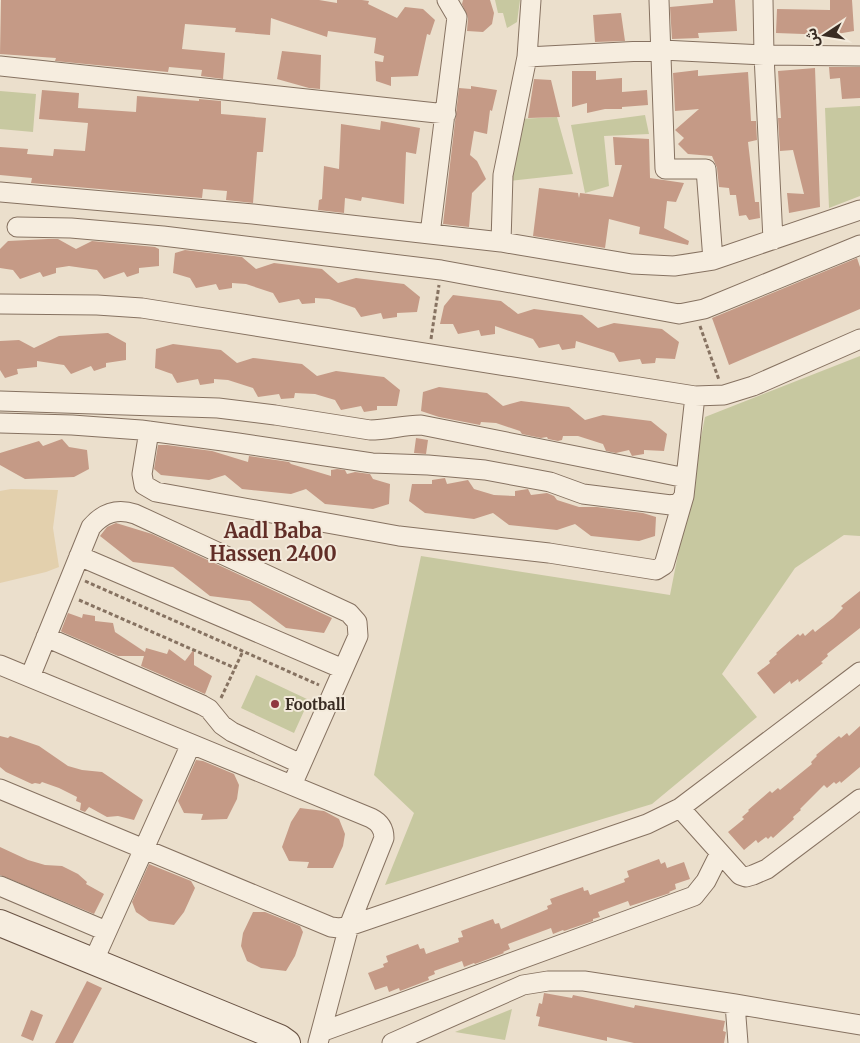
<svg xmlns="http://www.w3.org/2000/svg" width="860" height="1043" font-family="Merriweather,'Noto Sans Arabic',serif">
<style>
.green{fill:#c7c8a0}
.sand{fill:#e3d0ad}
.building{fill:#c59a86}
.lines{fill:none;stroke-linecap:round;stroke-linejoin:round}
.street-casing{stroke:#867261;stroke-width:21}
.secondary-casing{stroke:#695344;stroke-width:28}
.path{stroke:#867261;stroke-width:3;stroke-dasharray:4 2.5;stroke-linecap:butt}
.street{stroke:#f6eddf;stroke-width:19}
.secondary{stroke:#f6eddf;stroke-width:26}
.poi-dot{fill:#8f3740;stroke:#f3eadb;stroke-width:2}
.labels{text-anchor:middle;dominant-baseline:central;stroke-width:4;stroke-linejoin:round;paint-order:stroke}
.poi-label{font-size:15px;font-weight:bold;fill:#392c23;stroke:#f3eadb;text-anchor:start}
.district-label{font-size:20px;font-weight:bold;fill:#612e27;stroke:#f3eadb}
</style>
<rect width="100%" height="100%" fill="#ebdfcc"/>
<path class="green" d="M495 0H520L517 22 507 28 503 13H498Z
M0 91 36 94 33 132 0 129Z
M860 106V196L829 208 825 108Z
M645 115 649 134 604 136 609 186 585 193 571 125Z
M557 117 573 174 509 181 519 119Z
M860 356V536L844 535 795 568 722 674 757 717 652 804 385 885 414 813 374 775 421 556 670 595 705 417Z
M256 675 309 700 294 733 241 708Z
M512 1009 505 1040 455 1032Z"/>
<path class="sand" d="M11 489 58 490 53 528 59 567 46 572 0 583V491Z"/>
<path class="building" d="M1 0H319L337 3V0H362L369 1 368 4 397 18 405 7 423 9 435 20 430 35 427 34 418 76 391 77V86L376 81 375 61 383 62 384 56 374 53 376 38 328 31 327 37 271 18 270 35 235 32 236 28 185 24 182 49 225 53 223 79 201 76 202 70 169 67 168 72 55 61 56 58 0 54Z
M463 0H490L494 13 492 24 483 32 467 31 468 18 462 4Z
M713 0H735L737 31 698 33 699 38 672 39 670 7 713 3Z
M830 0H852L854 31 831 35 776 33 777 9 830 10Z
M621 13 625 41 595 42 593 15Z
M282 51 321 55 320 89 309 88 277 79Z
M829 67H860V98L842 99 840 78 830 79Z
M815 68 820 207 789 213 787 193 804 194 793 150 780 151 778 118H781L778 71Z
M698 70V76L748 72 751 121H756L757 140 748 142 755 202H759L760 218 749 220 746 215 739 216 736 195H730L729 188 719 187 717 168 712 156 688 154 678 144 684 138 675 130 699 109 675 111 673 73Z
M572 71H596V80L622 78V92L647 90 648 105 622 107V109H605L587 113V103L572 107Z
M534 79 551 80 560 117 528 118Z
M471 86 497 90 492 111 490 110 487 134 474 131 470 155 477 161 486 179 472 193 469 227 443 224 459 88 471 89Z
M42 90 79 93 78 108 136 112 137 96 199 101V99L221 101V114L266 118 263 152H257L253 203 226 200 227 191 203 189 202 198 31 183 32 178 0 175V147L28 149 27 154 53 156 54 149 85 151 88 123 39 119Z
M381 121 420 128 416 154 406 152 404 204 362 197 361 201 345 198 344 213 318 210 319 200 322 199 324 166 339 169 341 124 380 130Z
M613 137 649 139 650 178 684 183 676 202 667 201 664 228 689 241 688 245 639 234 640 227 609 219 605 248 533 236 539 188 578 193 579 198 580 193 613 197 622 165H615Z
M48 239H58L76 249 92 241 155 247 159 249V266L139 268V273L127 277 124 272 104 279 97 270 69 266 56 268V273L43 277 40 272 20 279 13 270 0 268V249L8 241Z
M185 250 242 257 256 269 274 263 322 269 338 283 356 278 404 284 420 297 417 312 397 313V317L383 319 381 313 361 317 355 308 329 299 315 298V303L302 304 299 299 279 303 273 293 246 284 232 283V288L219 290 216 284 196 288 190 278 173 273 175 253Z
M857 258 860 267V309L729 365 712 318Z
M453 295 501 301 518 314 534 309 582 315 598 328 614 323 662 329 679 342 675 359 656 358 655 363 642 364 640 359 619 362 614 353 576 341 575 348 562 350 559 344 539 348 533 339 495 326V334L481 336 479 330 458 334 453 324H440L444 306Z
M108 333 126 343V360L106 363V367L94 371 91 366 71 374 64 365 37 361V367L17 369 18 374 5 378 0 370V341L19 340 34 348 59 336Z
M173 344 221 350 237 363 253 358 302 364 317 376 336 371 384 377 400 390 397 406H377V410L364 412 361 406 341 410 335 400 315 394 295 393 294 398 281 399 279 394 258 397 253 388 228 380 214 379V383L200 385 198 379 177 383 172 374 155 368 156 349Z
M439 387 487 393 503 406 521 401 569 407 585 420 603 415 651 421 667 434 664 451 644 450V454L632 456 629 450 616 453 606 451 603 444 578 436H563L562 440 558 441 548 439 547 437 541 438 522 434 520 431 496 423 481 422 480 425 439 417 421 411 423 392Z
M416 438 428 440 426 454 414 453Z
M62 439 69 447 87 450 89 469 74 477 25 479 0 465V453L39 441 43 446Z
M158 445H167L212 451 248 462 249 456 289 462 291 464 331 476V470L337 469 345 470 347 474 355 472 370 474 373 479 390 484 389 504 373 509 325 504 306 489 291 494 242 489 225 475 209 480 161 475 154 469Z
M445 478 447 484 468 480 474 489 494 495 515 496V491L528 489 531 495 547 493 554 496 557 500 579 507H597L643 513 656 517 655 536 639 541 591 536 575 524 557 530 509 525 493 513 474 519 425 513 409 501 412 484H432V480Z
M116 523 152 534 332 618 324 633 286 628 250 601 210 596 173 567 133 562 100 536 107 527Z
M860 591V628L827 654 828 656 821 662 823 663 799 682 798 679 791 684 790 681 774 694 757 673 770 663 769 661 777 654 776 653 798 634 800 636 803 633 805 636 813 629 815 632 833 618 843 608 841 606Z
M68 613 82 618 83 614 95 616V621L113 623 115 632 145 652 146 648 167 654 169 649 185 661 194 649V665L212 676 205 694 141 666 144 656H118L62 632 61 631Z
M860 726V767L841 783 840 781 836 784 834 782 827 788 824 785 800 809 801 810 793 817 794 819 773 838 771 836 768 839 766 837 758 843 756 840 744 850 728 832 744 819 742 817 749 811 748 810 770 791 772 793 778 788 780 790 812 764 811 762 817 756 816 755 839 736 841 738 847 733 849 736Z
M0 736 8 738 10 736 39 746 68 766 82 770 102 772 143 800 134 820 118 816 107 817 89 807 85 812 80 810 81 803 76 801 77 797 59 788 42 782 40 784 35 783 32 784 6 772 0 767Z
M196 760 203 761 234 774 239 785 237 799 227 819 201 820 203 814 184 813 178 801Z
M300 808 324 811 339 819 345 834 343 846 333 868H307L309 862 289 861 282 847 291 822Z
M0 847 28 860 45 865 62 866 78 874 87 882 86 884 104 894 94 914 0 875Z
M659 859 661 864 665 862 667 868 684 862 690 879 675 884 676 889 669 892 670 893 630 906 628 901 598 912 600 917 593 919V921L564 931 563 930 553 934 551 928 524 938 508 944 510 949 503 952 504 953 475 964 474 963 464 967 462 961 434 971 435 974 428 977 429 980 400 991 399 988 389 992 387 986 375 990 368 973 384 967 383 964 388 962 386 956 418 944 420 949 424 948 426 954 459 942 458 938 463 937 461 931 493 919 495 924 499 923 501 929 548 909 547 906 552 904 550 899 583 887 584 891 588 890 590 895 625 882 624 879 629 877 627 871Z
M149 864 191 881 195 888 184 912 174 925 149 921 136 912 132 902Z
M253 912H265L300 926 303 932 295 956 286 971 261 968 247 961 241 946 243 933Z
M87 981 102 988 73 1043H55Z
M544 993 572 998 573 995 634 1008 635 1005 725 1021 723 1031 726 1032 724 1043H634L607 1037V1041L538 1026 540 1017 536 1016 539 1003 542 1004Z
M31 1010 43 1015 33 1041 21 1036Z"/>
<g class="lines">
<g class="street-casing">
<path id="street" d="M659 0 665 169H706L713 260
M763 0 764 55 773 240
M527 57 662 50 764 55 860 56
M0 66 446 114
M0 192 253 214 501 242 632 264 674 266 713 260 860 210
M17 227 71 228 163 236 441 270 679 314 704 309 860 245
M430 234 457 17 447 0
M501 242 503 175 527 57 531 0
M0 304 97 305 142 308 695 396 724 395 753 386 860 339
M0 401 218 408 275 415 370 430C387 430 404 425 421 425L686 478
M0 423 72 425 141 430 238 443 372 463 428 465 485 470 550 482 583 494 671 505 679 503 684 496 695 396
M149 431 142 474 144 485 156 492 399 536 549 553 656 570 664 565 684 496
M79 556 343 669
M46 637 202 705 209 709 222 725 232 732 301 764
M0 665 371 818C379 822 384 828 384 838L349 926 318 1043
M30 677 91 527C103 513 117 508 135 514L349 613 357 622 358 636 292 785
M0 789 331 927 339 928 349 926 647 824 680 808 860 672
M680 808 740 875 746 877 753 875 767 869 860 799
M0 886 106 931
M94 960 191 744
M735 1004 738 1043
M321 1032 694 896 706 881 720 853
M392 1043 523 985 548 981H584L735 1004 860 1025"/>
</g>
<g class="secondary-casing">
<path id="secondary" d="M0 923 280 1038 287 1043"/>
</g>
<path class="path" d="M700 326 719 380
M431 339 439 285
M85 581 319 685
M79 600 235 668
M221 698 243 651"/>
<use href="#street" class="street"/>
<use href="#secondary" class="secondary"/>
</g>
<circle class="poi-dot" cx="275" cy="704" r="5"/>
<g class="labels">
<g class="poi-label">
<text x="285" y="704">Football</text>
</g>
<g class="district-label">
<text x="273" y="530">Aadl Baba<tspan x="273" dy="23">Hassen 2400</tspan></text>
</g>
</g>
<g transform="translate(825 35) rotate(258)" stroke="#f3eadb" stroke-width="4" paint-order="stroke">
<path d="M0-4L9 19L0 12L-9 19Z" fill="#392c23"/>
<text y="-8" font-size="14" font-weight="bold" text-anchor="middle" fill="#392c23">ش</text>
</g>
</svg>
